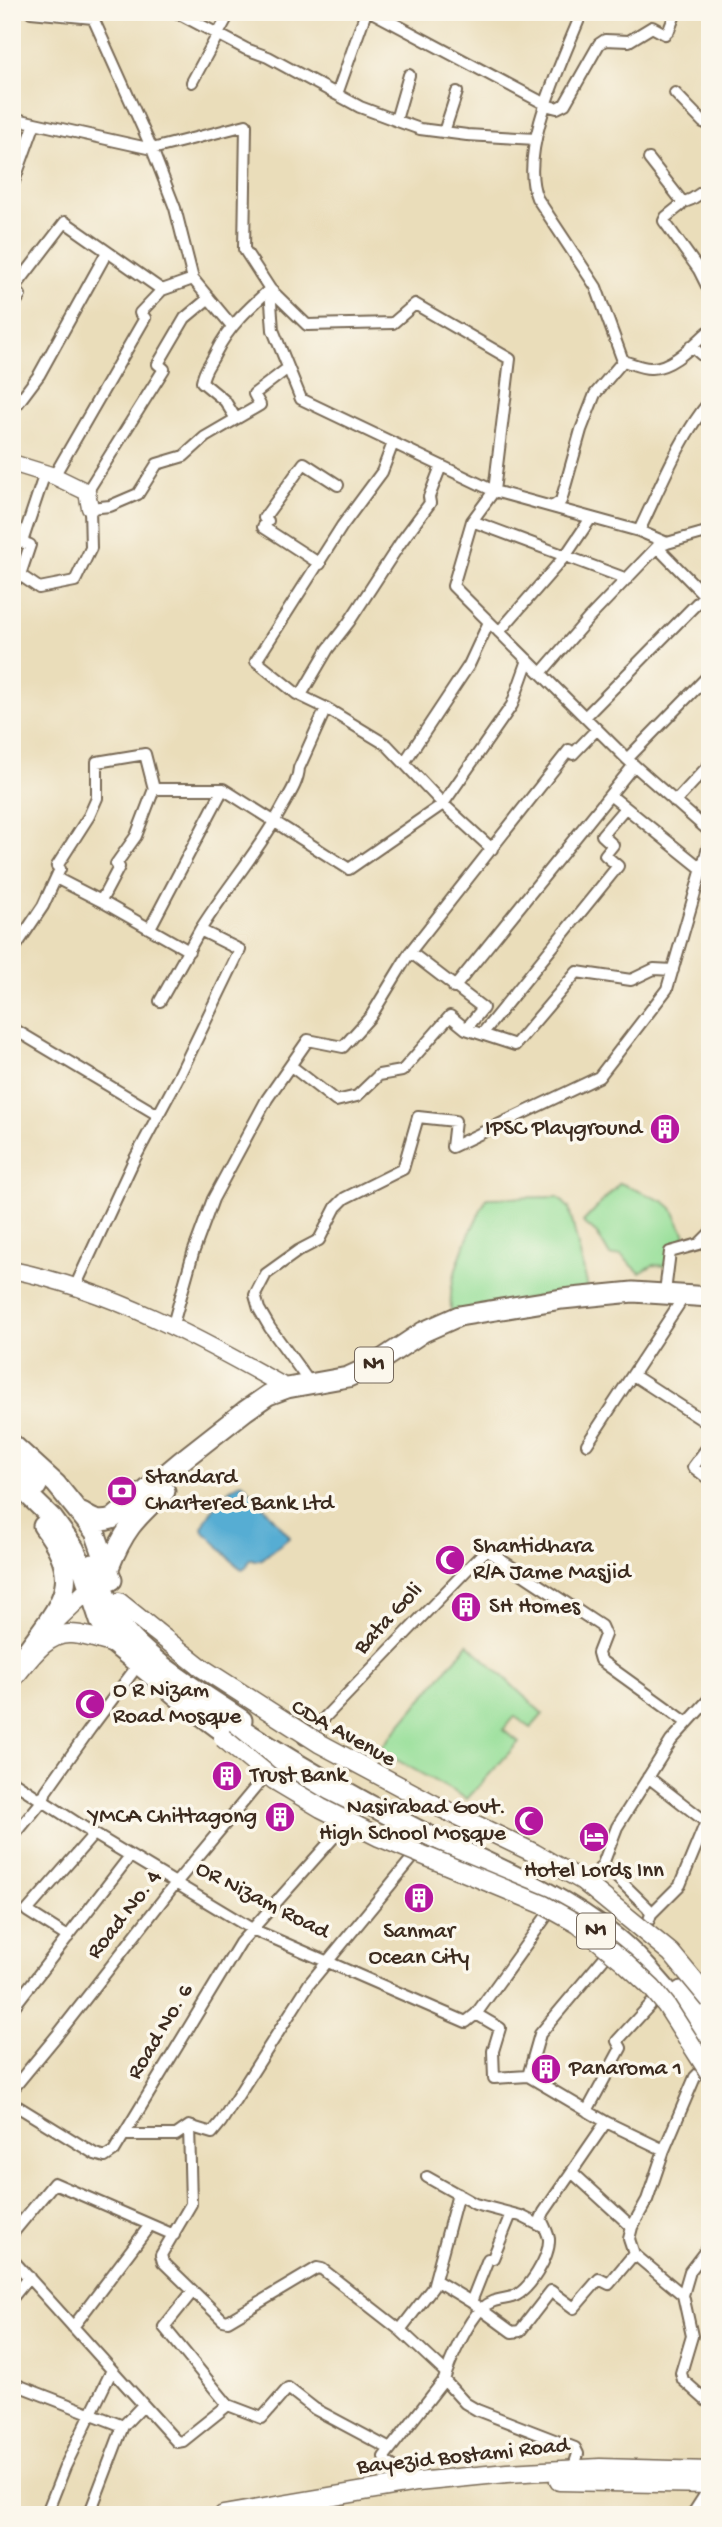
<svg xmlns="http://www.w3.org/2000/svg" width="722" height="2527" font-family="'Gochi Hand',sans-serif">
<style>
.green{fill:#97df99;stroke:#69845c;stroke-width:2}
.water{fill:#57add3;stroke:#496c78;stroke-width:2}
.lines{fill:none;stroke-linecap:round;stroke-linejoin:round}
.street-casing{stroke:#786955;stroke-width:14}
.secondary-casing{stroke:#786955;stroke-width:19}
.primary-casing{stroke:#786955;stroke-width:21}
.highway-casing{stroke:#786955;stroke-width:23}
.street{stroke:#fff;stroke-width:10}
.secondary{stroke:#fff;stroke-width:16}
.primary{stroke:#fff;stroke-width:18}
.highway{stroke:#fff;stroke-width:19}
.primary-bridge-casing{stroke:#786955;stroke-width:21;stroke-linecap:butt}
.primary-bridge{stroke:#fff;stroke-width:18}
.labels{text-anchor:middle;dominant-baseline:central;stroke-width:7;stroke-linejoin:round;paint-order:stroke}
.shield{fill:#fbf7ec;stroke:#75685c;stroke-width:2}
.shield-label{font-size:21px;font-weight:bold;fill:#3b2a1e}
.poi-label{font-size:23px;fill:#3b2a1e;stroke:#fbf7ec;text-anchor:start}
.street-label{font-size:23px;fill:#3b2a1e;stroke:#fbf7ec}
</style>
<rect width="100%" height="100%" fill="#fbf7ec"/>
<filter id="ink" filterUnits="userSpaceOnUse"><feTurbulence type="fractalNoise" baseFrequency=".0143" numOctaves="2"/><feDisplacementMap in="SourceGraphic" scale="14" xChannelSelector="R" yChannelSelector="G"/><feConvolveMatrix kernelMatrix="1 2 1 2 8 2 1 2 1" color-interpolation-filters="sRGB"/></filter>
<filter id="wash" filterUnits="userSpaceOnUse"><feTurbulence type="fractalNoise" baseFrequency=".00686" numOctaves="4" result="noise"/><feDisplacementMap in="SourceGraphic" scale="28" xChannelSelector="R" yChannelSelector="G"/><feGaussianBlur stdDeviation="1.57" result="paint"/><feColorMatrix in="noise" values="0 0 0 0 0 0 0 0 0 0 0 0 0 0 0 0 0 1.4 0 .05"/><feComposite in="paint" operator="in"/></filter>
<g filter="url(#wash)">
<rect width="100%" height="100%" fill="#eaddba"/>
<path class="green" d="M620 1183 665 1202 672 1208 685 1235 680 1242 670 1248 666 1266 653 1265 640 1273 621 1255 610 1256 597 1234 583 1222Z
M558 1197 569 1208 588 1288 452 1314C444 1282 472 1227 487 1198Z
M468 1644 543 1714 531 1728 514 1716 503 1730 519 1742 467 1799 379 1750Z"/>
<path class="water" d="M242 1482 290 1537 262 1559 255 1561 250 1559 247 1566 242 1569C227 1560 219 1542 203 1532L202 1528C210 1511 224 1490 242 1482Z"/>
</g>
<g filter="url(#ink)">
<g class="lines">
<g class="street-casing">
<path id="street" d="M31 12 93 18 152 149 175 208 193 279 232 326
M176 12 246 49 268 57 360 107 403 123 420 129 467 135 536 139
M372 12 549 106 557 108 565 104 599 44 605 40 629 41 652 27 665 34 669 30 676 12
M582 12C564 58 517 151 537 198L596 287 623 361
M192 82 230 12
M675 93 703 122 710 125
M337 94 366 12
M12 118 152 149 246 125 244 249 270 289 307 325 393 323 415 304 510 359 494 491 301 399 273 330 270 289
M396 120 409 75
M444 132 457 92
M649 159 681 200V205L666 217 664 221 699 270 710 292
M12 187 35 123
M682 203 692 199 710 187
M12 308 20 295 13 290 65 222 162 290 193 279
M710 330C695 343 672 369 650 368 641 368 631 363 623 361L595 394 581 430 561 501 552 507 494 491 472 521 453 586 627 759 710 832
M691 346 710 362
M12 411 39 375 107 252
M236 419 225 401 202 382C204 369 211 363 216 352 229 326 249 308 270 289
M54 476 145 318 140 313 162 290
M87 492 164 369 158 364 185 318 209 298
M472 521 627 579
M639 531C659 490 680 436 710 401
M667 543 710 531
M657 547 709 600
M320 564 263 527 268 521 264 518 304 463 338 485
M20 575 39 588 75 581 91 548 90 508 110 506 138 494 157 464 184 456 205 437 260 405 254 394 288 368
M12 584 20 575 30 545 22 542 45 473
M499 632 566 555 591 518
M541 673 588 619 657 547 667 543 639 531 552 507
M301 695 328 649 349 622 401 542 430 503 429 497 441 466
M326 708 387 745 443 804 492 849
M585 717 705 595
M627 759 710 674
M404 763 469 665 489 622
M610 795 702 869
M675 802 710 764
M56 878 101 901 189 951
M101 901 119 867 116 864 136 836 154 789H223
M150 928 223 789 349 869 443 804 512 705 528 660
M12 952 43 906 60 869 57 866 89 816 97 798V762L145 754 154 789
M454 988 634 765
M160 1001 200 930
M12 1028 158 1115
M466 1029 515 1045 577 972 631 980 654 969 673 970
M482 1034 618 866 605 855 613 845 602 835 625 808
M291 1066 336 1101 357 1096 379 1075 402 1071 450 1016 466 1029 483 1008 410 952
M75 1287 133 1162 178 1078 240 950 200 930C226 888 259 851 282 808 289 795 298 783 299 768L326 708 297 694 256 661 342 526 382 472 393 443
M665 1292 670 1252 699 1244 710 1233
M172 1328 193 1253 213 1199 267 1099 308 1040 343 1047 371 1016 410 952 569 750 573 754 597 729
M633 1375 710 1425
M310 1383 270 1328 259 1309 255 1295 266 1274 298 1251 319 1240 336 1207 345 1198 403 1169 418 1117 455 1121 452 1147 599 1077 667 989 710 841
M587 1444 681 1301V1294
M710 1444 693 1467 710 1480
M304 1739 486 1550 601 1626 605 1635 598 1653 600 1660 686 1722
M648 1777 710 1825
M12 1781 94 1834 252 1929 466 2022 476 2014 553 1907
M12 1838 43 1800 46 1791 90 1729 138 1665
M586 1888 603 1864
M651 1914 680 1885 706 1822
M639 1931 649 1920 651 1914 648 1908 603 1864 617 1827 671 1741 710 1698
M68 1937 27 1911 94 1834
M12 2009 130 1856
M476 2014 500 2028 493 2051 494 2078 528 2076 606 2122 664 2150
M528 2076 540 2034 613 1947
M12 2090 59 2033 175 1884 270 1770
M12 2103 95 2154 105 2157 114 2151 240 1943 351 1818
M587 2111 621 2048 617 2041 661 1993
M189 2126 191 2204 161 2255 163 2262 223 2320 228 2321 317 2268 322 2269 400 2330 446 2373
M124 2135H176L189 2126 212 2133 221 2122 309 1984 419 1850
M573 2173 632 2227
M427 2177 475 2204 521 2216 545 2228
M511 2214 493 2258 488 2259 471 2302 512 2332 520 2331 551 2291 574 2308 599 2279 609 2284 634 2254
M12 2234 54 2183 174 2235
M710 2245 690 2271 683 2295 692 2336 681 2373 683 2380 710 2404
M12 2259 177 2442 183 2441 228 2405
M435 2280 471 2302
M193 2291 164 2327 228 2405 262 2418 288 2388 315 2409 390 2449
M683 2295 634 2254 629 2239 632 2227 647 2200 664 2150 695 2077 708 2064
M12 2298 29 2277
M73 2327 150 2225
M400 2330 433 2287 458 2194
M12 2383 123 2426
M573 2469 578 2454 575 2448 477 2410 465 2403 444 2380C450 2360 467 2323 482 2308 492 2299 501 2300 512 2297 529 2292 550 2256 549 2239 548 2233 544 2225 541 2219L544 2212 606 2122
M417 2482 386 2462 384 2457 444 2380
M46 2515 65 2467 112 2370
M89 2515 123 2426 143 2405
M692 2515 710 2487"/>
</g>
<g class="secondary-casing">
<path id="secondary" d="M12 463 54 476 87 492 90 508
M12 1270C110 1290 201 1339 287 1388"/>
</g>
<g class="primary-casing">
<path id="primary" d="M119 1602 155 1631
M51 1625 89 1589
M12 1680C27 1663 45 1632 71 1634 84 1634 100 1640 114 1644
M559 2481 710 2484
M12 2514 13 2515
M223 2515 417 2482 507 2473 600 2468 710 2471"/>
</g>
<g class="highway-casing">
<path id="highway" d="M12 1444 56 1484 95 1532 112 1580
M12 1463 37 1486
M12 1479 53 1519 74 1548 81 1563 100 1621 114 1644 185 1703 272 1768 353 1816
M82 1513C93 1520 99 1523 112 1519L180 1462 245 1411 268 1395 287 1388 348 1377 372 1366 423 1332 459 1316 562 1299 633 1292 710 1297
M93 1564C100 1581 107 1602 116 1618 140 1658 204 1694 242 1720
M108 1570C124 1529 134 1520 165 1491
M21 1659C56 1608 89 1585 43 1526
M225 1718C288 1760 350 1796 418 1830 484 1863 555 1889 613 1936 640 1957 661 1984 683 2009
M681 1991 710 2026
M671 2002 710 2052"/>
</g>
<use href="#street" class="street"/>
<use href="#secondary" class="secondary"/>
<use href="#primary" class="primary"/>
<use href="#highway" class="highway"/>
<g class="primary-bridge-casing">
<path id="primary-bridge" d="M155 1631 202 1668 319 1743 435 1805 534 1853 583 1881 671 1953 710 2000
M223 1738 274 1780 321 1808 379 1837 544 1905 578 1924 623 1961 652 1988 666 2005 710 2074"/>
</g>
<use href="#primary-bridge" class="primary-bridge"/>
</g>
</g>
<defs>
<g id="building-disc" transform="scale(1.575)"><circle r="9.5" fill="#b5179e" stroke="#fbf7ec"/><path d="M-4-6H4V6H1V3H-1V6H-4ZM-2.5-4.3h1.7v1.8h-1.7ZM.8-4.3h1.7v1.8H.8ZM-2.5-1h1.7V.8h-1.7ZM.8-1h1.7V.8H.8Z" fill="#fff"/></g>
<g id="bank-disc" transform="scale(1.575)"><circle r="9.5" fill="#b5179e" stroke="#fbf7ec"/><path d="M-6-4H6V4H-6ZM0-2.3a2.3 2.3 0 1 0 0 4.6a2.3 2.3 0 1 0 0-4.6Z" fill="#fff"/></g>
<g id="mosque-disc" transform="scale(1.575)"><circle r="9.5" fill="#b5179e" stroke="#fbf7ec"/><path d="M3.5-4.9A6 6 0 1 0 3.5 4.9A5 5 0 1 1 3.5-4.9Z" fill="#fff"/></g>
<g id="hotel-disc" transform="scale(1.575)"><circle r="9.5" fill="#b5179e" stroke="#fbf7ec"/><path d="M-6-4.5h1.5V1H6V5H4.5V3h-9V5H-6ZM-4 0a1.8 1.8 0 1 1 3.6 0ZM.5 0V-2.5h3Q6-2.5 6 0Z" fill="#fff"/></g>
</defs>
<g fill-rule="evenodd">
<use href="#building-disc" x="665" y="1129"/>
<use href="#bank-disc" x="122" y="1491"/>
<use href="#mosque-disc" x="450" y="1560"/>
<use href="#building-disc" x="466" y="1607"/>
<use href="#mosque-disc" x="90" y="1704"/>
<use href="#building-disc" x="227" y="1776"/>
<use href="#building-disc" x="280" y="1817"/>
<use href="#mosque-disc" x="529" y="1821"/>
<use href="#hotel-disc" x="594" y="1837"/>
<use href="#building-disc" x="419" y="1898"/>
<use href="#building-disc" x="546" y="2069"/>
</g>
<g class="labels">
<g class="shield">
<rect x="355" y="1347.5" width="38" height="35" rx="5"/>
<rect x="577" y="1913.5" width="38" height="35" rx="5"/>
</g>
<g class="shield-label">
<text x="374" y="1365">N1</text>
<text x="596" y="1931">N1</text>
</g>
<g class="poi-label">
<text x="642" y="1129" text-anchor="end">IPSC Playground</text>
<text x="145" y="1478">Standard<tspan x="145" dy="26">Chartered Bank Ltd</tspan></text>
<text x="473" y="1547">Shantidhara<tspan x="473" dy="26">R/A Jame Masjid</tspan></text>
<text x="489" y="1607">SH Homes</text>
<text x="113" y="1691">O R Nizam<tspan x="113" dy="26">Road Mosque</tspan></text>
<text x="250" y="1776">Trust Bank</text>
<text x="506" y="1808" text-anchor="end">Nasirabad Govt.<tspan x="506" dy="26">High School Mosque</tspan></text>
<text x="257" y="1817" text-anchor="end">YMCA Chittagong</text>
<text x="594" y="1871" text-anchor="middle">Hotel Lords Inn</text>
<text x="419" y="1932" text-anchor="middle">Sanmar<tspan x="419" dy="26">Ocean City</tspan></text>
<text x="569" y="2069">Panaroma 1</text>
</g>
<g class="street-label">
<text transform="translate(389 1619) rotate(-47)">Bata Goli</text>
<text transform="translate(343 1734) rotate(29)">CDA Avenue</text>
<text transform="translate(262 1901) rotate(27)">OR Nizam Road</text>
<text transform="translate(125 1915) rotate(-52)">Road No. 4</text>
<text transform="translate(161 2032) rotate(-59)">Road No. 6</text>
<text transform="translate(463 2457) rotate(-6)">Bayezid Bostami Road</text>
</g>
</g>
<rect width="722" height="2527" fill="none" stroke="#fbf7ec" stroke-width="42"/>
</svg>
